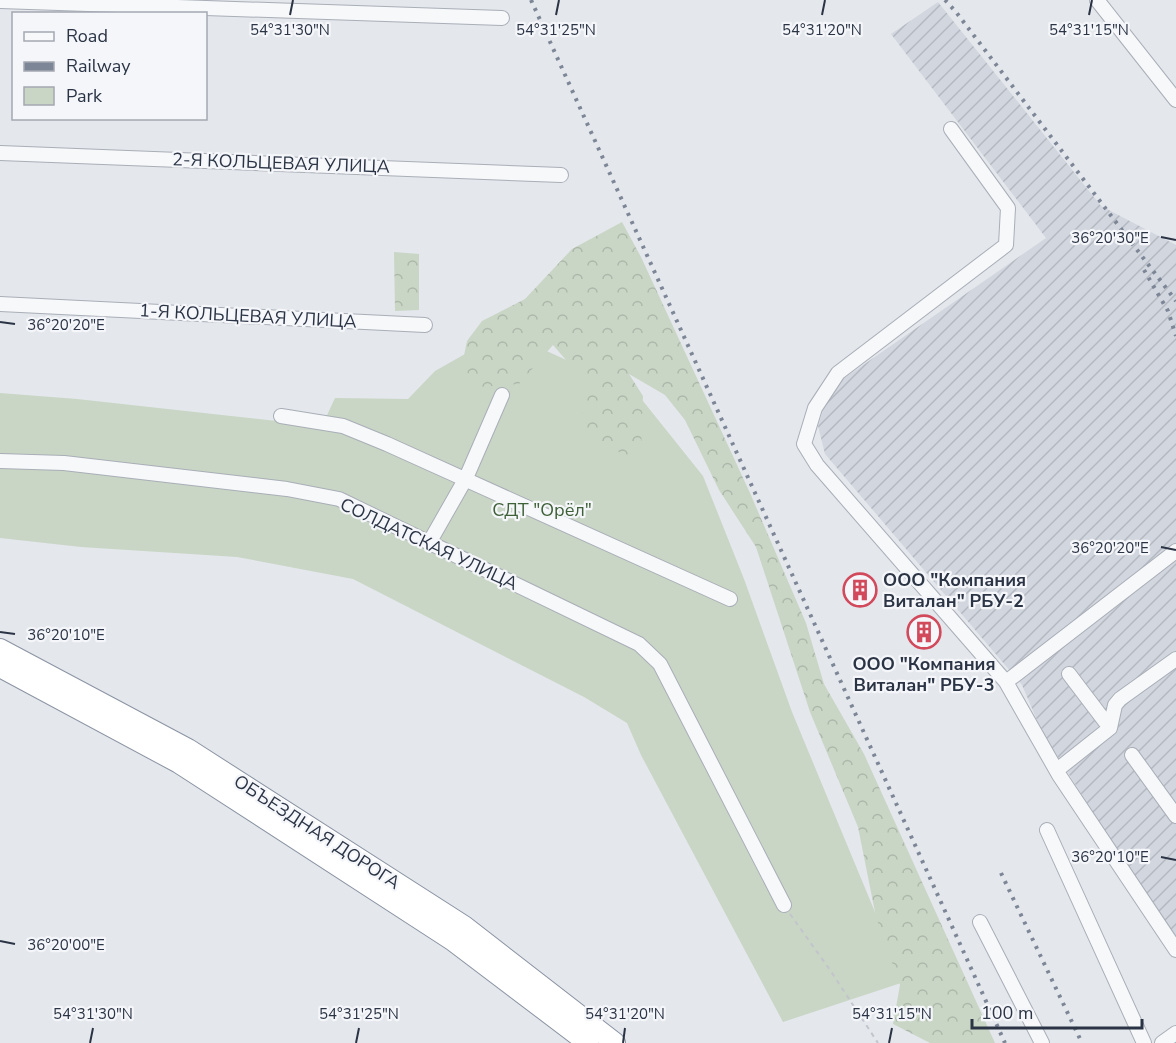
<svg xmlns="http://www.w3.org/2000/svg" width="1176" height="1043" font-family="'Nunito Sans',sans-serif">
<style>
.industrial{fill:url(#industrial-furrows)}
.green{fill:#c9d6c5}
.forest{fill:url(#forest-crowns)}
.lines{fill:none;stroke-linecap:round;stroke-linejoin:round}
.minor-casing{stroke:#a9aeb7;stroke-width:16}
.highway-casing{stroke:#8b94a3;stroke-width:22}
.path{stroke:#c2c5cb;stroke-width:2;stroke-dasharray:4.5 4.5;stroke-linecap:butt}
.minor{stroke:#f7f8fa;stroke-width:14}
.highway{stroke:#fff;stroke-width:20}
.rail{stroke:#7d8696;stroke-width:4;stroke-dasharray:3 6;stroke-linecap:butt}
.ticks{fill:none;stroke:#2b3445;stroke-width:2}
.labels{text-anchor:middle;dominant-baseline:central;stroke-width:4.5;stroke-linejoin:round;paint-order:stroke}
.street-label{font-size:18px;fill:#2b3445;stroke:#f4f6f9}
.park-label{font-size:18px;fill:#3f6138;stroke:#f4f6f9}
.poi-label{font-size:18px;font-weight:bold;fill:#2b3445;stroke:#f4f6f9;text-anchor:start}
.ticks-label{font-size:15px;text-anchor:middle;fill:#2b3445;stroke:#f4f6f9;stroke-width:4.5;stroke-linejoin:round;paint-order:stroke}
</style>
<defs>
<pattern id="industrial-furrows" width="10" height="10" patternUnits="userSpaceOnUse" patternTransform="scale(1.5)"><rect width="10" height="10" fill="#d2d6de"/><path d="M-1 1l2-2M0 10L10 0M9 11l2-2" fill="none" stroke="#b4b8c0"/></pattern>
<pattern id="forest-crowns" width="20" height="18" patternUnits="userSpaceOnUse" patternTransform="scale(1.5)"><rect width="20" height="18" fill="#c9d6c5"/><path d="M2 6a3 3 0 1 1 6 0M12 15a3 3 0 1 1 6 0" fill="none" stroke="#adb8ab"/></pattern>
</defs>
<rect width="100%" height="100%" fill="#e4e7ec"/>
<path class="industrial" d="M938 2 1101 206 1176 245V938L1159 916 1042 732 1022 685 825 454 818 426 830 388 1046 238 891 34Z"/>
<path class="green" d="M509 334 635 391 703 476 744 579 792 712 904 982 783 1022 641 755 627 723 584 697 353 579 237 557 81 547 0 538V393L77 399 322 426 335 398 408 399 435 371 481 345Z"/>
<path class="forest" d="M622 222 641 257 750 493 806 623 824 684 864 754 995 1043H930L893 1024 900 985 876 917 858 827 810 712 756 547 719 490 685 420 665 395 629 374 643 396 641 454 624 455 580 430 587 388 579 375 553 345 519 384 478 387 462 365 467 341 482 321 525 299 572 249Z
M394 252 419 254V310L395 311Z"/>
<g class="lines">
<g class="minor-casing">
<path id="minor" d="M1097 0 1176 100
M0 1 502 18
M951 129 1008 208 1006 245 838 373 815 408 804 444 817 465 1006 682 1059 775 1176 950
M0 153 561 175
M0 304 425 325
M281 416 343 426 387 444 730 599
M0 461 64 463 287 489 339 499 639 644 660 664 784 905
M429 543 466 478 502 395
M1006 682 1176 551
M1110 728 1115 705 1120 699 1176 659
M1132 755 1176 816
M1057 770 1110 728 1069 674
M1047 830 1144 1043
M980 922 1042 1043
M1162 1043 1176 1033"/>
</g>
<g class="highway-casing">
<path id="highway" d="M0 649 188 749 464 926 615 1043
M0 667 179 763 452 940 588 1043"/>
</g>
<path class="path" d="M790 914 830 970 878 1043"/>
<use href="#minor" class="minor"/>
<use href="#highway" class="highway"/>
<path class="rail" d="M531 0 1005 1043
M945 0 956 12 1176 301
M1144 270 1168 311 1176 336
M1001 873 1082 1043"/>
</g>
<path class="ticks" d="M290 15 293 0M556 15 559 0M822 15 825 0M1089 15 1092 0M1161 237 1176 240M0 322 15 324M1161 547 1176 550M0 632 15 634M1161 857 1176 860M0 941 15 944M90 1043 93 1028M356 1043 359 1028M623 1043 625 1028M889 1043 892 1028"/>
<defs>
<g id="building-ring" transform="scale(1.725)"><circle r="9.5" fill="#f4f6f9" stroke="#d1495b" stroke-width="1.5"/><path d="M-4-6H4V6H1V3H-1V6H-4ZM-2.5-4.3h1.7v1.8h-1.7ZM.8-4.3h1.7v1.8H.8ZM-2.5-1h1.7V.8h-1.7ZM.8-1h1.7V.8H.8Z" fill="#d1495b"/></g>
</defs>
<g fill-rule="evenodd">
<use href="#building-ring" x="860" y="590"/>
<use href="#building-ring" x="924" y="632"/>
</g>
<g class="labels">
<g class="street-label">
<text transform="translate(281 163) rotate(2)">2-Я КОЛЬЦЕВАЯ УЛИЦА</text>
<text transform="translate(248 316) rotate(3)">1-Я КОЛЬЦЕВАЯ УЛИЦА</text>
<text transform="translate(429 544) rotate(25)">СОЛДАТСКАЯ УЛИЦА</text>
<text transform="translate(317 832) rotate(33)">ОБЪЕЗДНАЯ ДОРОГА</text>
</g>
<g class="park-label">
<text x="542" y="510">СДТ "Орёл"</text>
</g>
<g class="poi-label">
<text x="883" y="580">ООО "Компания<tspan x="883" dy="21">Виталан" РБУ-2</tspan></text>
<text x="924" y="664" text-anchor="middle">ООО "Компания<tspan x="924" dy="21">Виталан" РБУ-3</tspan></text>
</g>
</g>
<g class="ticks-label">
<text x="290" y="35">54°31'30"N</text>
<text x="556" y="35">54°31'25"N</text>
<text x="822" y="35">54°31'20"N</text>
<text x="1089" y="35">54°31'15"N</text>
<text x="1110" y="243">36°20'30"E</text>
<text x="66" y="330">36°20'20"E</text>
<text x="1110" y="553">36°20'20"E</text>
<text x="66" y="640">36°20'10"E</text>
<text x="1110" y="862">36°20'10"E</text>
<text x="66" y="950">36°20'00"E</text>
<text x="93" y="1019">54°31'30"N</text>
<text x="359" y="1019">54°31'25"N</text>
<text x="625" y="1019">54°31'20"N</text>
<text x="892" y="1019">54°31'15"N</text>
</g>
<rect x="12" y="12" width="195" height="108" fill="#f4f6f9" stroke="#a4a8b1" stroke-width="1.5"/>
<rect x="24" y="32" width="30" height="9" fill="#f7f8fa" stroke="#a4a8b1" stroke-width="1.5"/>
<text x="66" y="42" font-size="18" fill="#2b3445">Road</text>
<rect x="24" y="62" width="30" height="9" fill="#7d8696" stroke="#a4a8b1" stroke-width="1.5"/>
<text x="66" y="72" font-size="18" fill="#2b3445">Railway</text>
<rect x="24" y="87" width="30" height="18" fill="#c9d6c5" stroke="#a4a8b1" stroke-width="1.5"/>
<text x="66" y="102" font-size="18" fill="#2b3445">Park</text>
<path d="M972 1019v9h170v-9" fill="none" stroke="#2b3445" stroke-width="3"/>
<text x="981" y="1019" font-size="18" fill="#2b3445" stroke="#f4f6f9" stroke-width="4.5" paint-order="stroke">100 m</text>
</svg>
